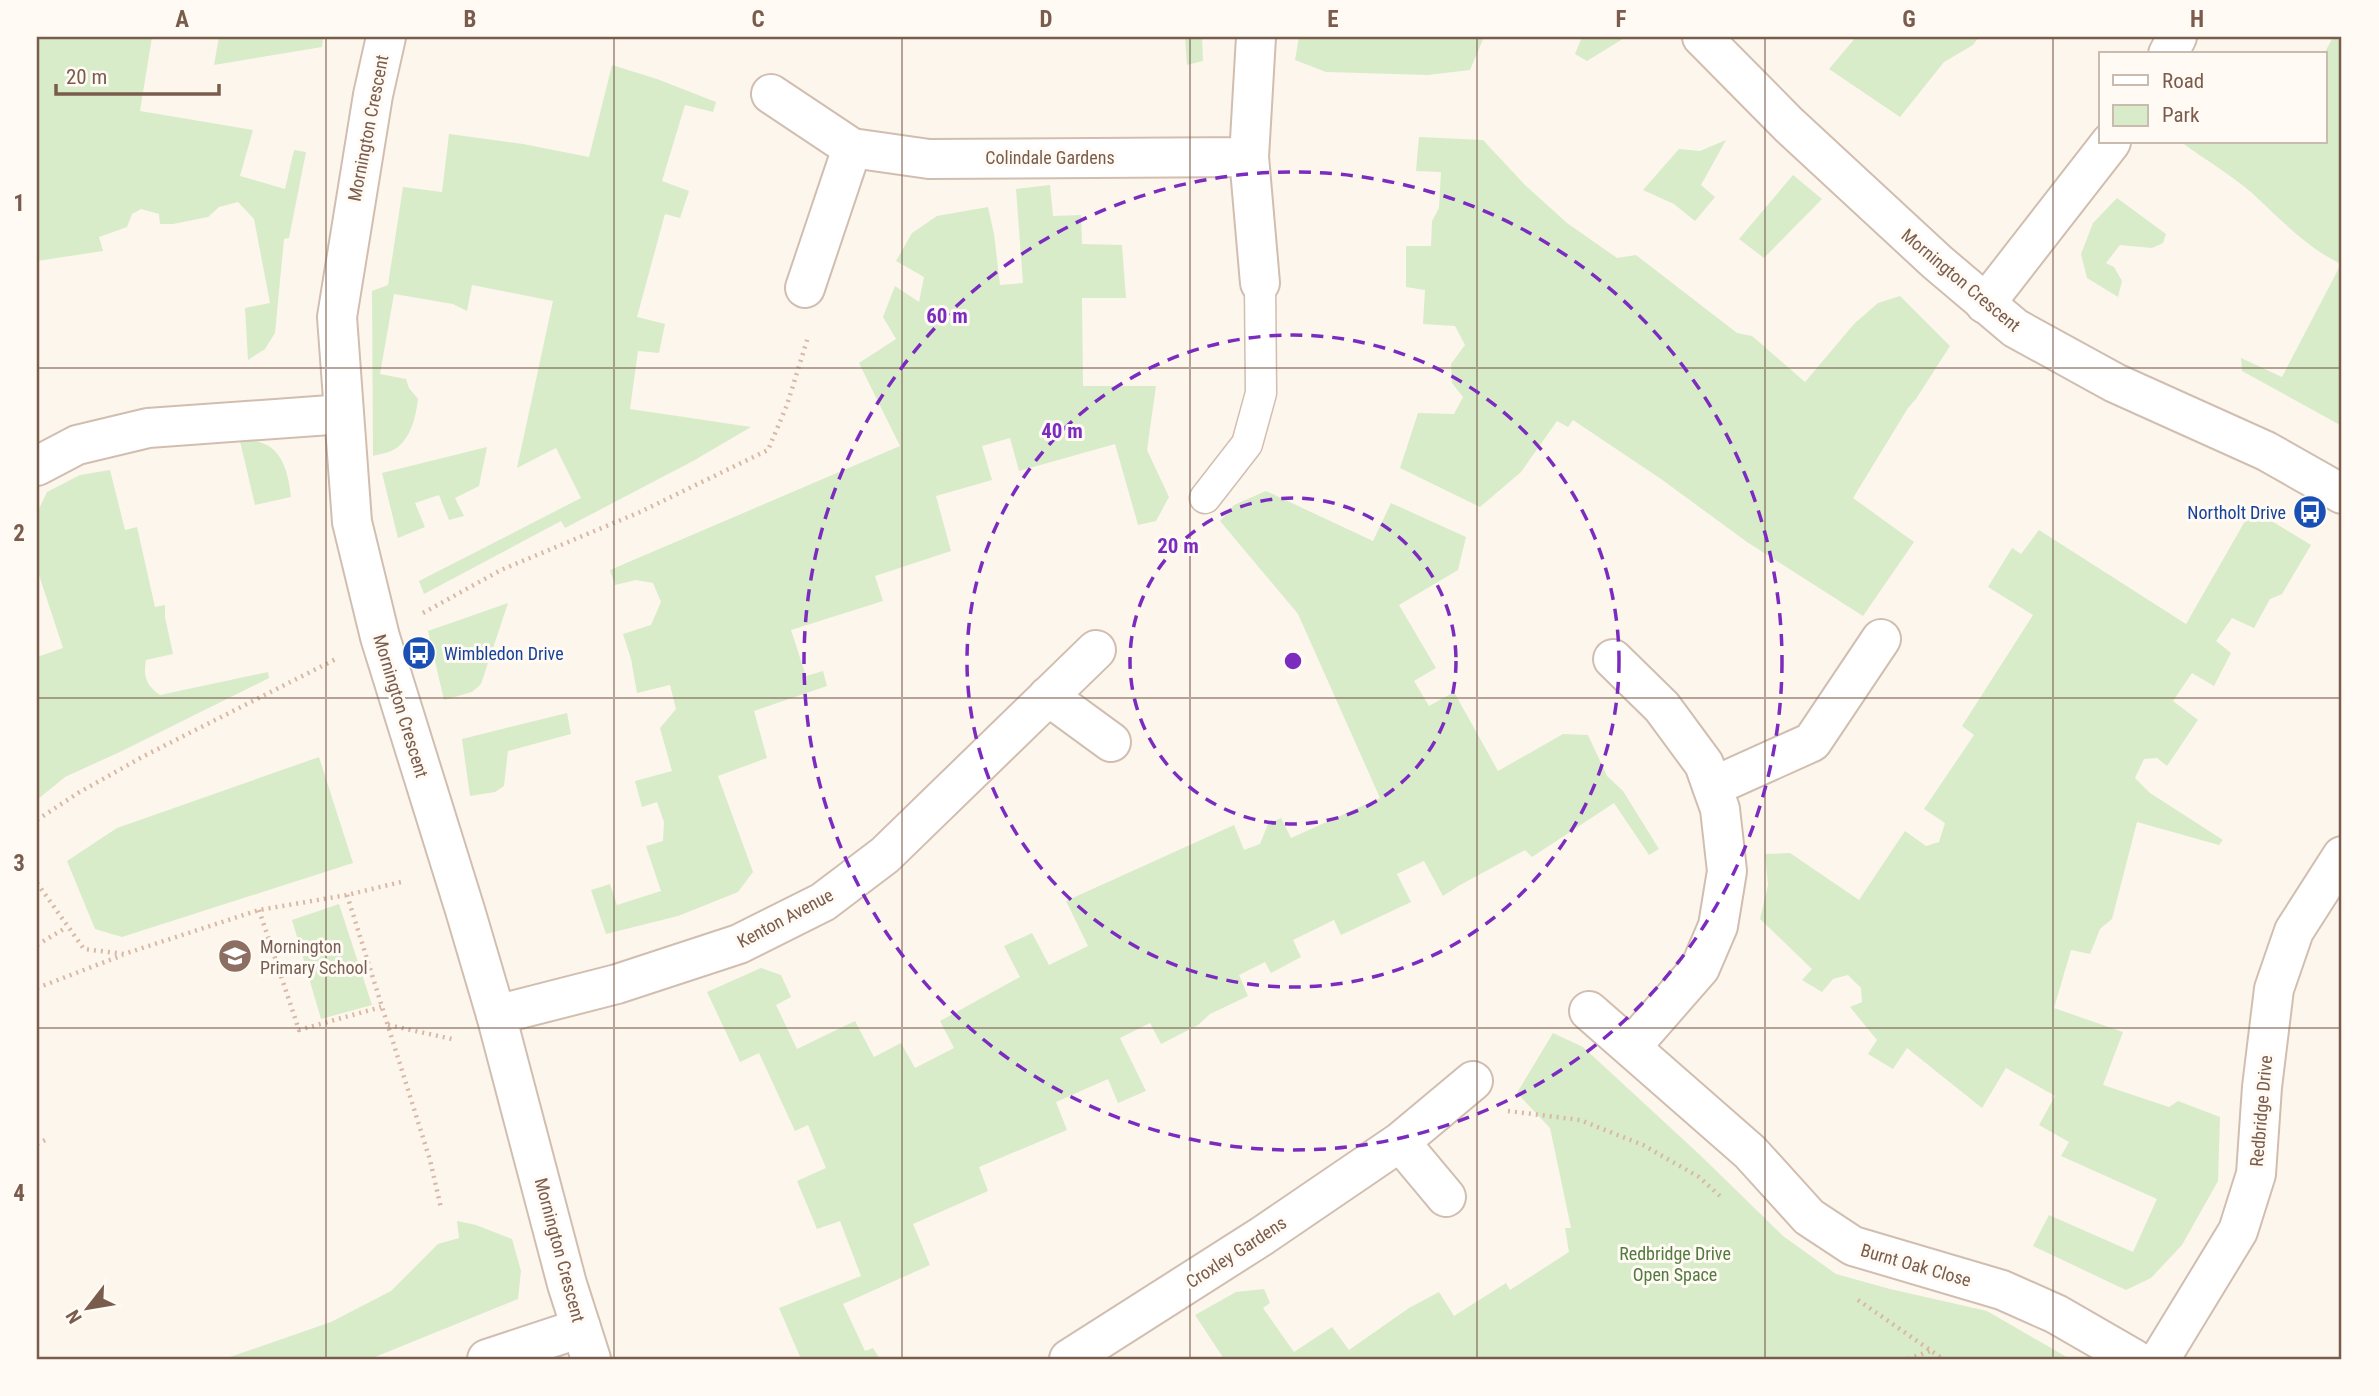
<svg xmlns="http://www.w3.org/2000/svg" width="2379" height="1396" font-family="'Roboto Condensed',sans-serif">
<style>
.green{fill:#d8ecc9}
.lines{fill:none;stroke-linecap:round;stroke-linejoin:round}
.service-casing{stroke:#d1beb0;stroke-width:33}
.minor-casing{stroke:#d1beb0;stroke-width:42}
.tertiary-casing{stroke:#d1beb0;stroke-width:42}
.path{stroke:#d9b8a5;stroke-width:4.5;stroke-dasharray:2 5;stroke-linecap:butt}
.service{stroke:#fff;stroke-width:30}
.minor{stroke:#fff;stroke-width:38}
.tertiary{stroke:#fff;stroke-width:38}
.grid{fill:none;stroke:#7a5c4d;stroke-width:2;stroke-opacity:0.55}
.ring{fill:none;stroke:#7b2cbf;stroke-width:3.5;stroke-dasharray:12 9}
.labels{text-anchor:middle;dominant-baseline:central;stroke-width:6;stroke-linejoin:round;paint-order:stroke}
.street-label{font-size:18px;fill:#7a5c4d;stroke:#fffaf3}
.transit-label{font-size:18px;fill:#164399;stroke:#fffaf3;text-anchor:end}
.education-label{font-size:18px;fill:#785e54;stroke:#fffaf3;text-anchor:start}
.park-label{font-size:18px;fill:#537a41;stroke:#fffaf3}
.centre{fill:#7b2cbf;stroke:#fffaf3;stroke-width:3.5}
.ring-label{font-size:21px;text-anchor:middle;font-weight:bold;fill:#7b2cbf;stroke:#fffaf3;stroke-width:6;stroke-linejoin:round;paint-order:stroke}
.neatline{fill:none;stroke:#7a5c4d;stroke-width:2.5}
.grid-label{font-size:23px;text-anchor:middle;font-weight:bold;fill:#7a5c4d}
</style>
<rect width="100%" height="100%" fill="#fdf6ec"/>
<path class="green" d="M37 37H152L140 111 253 130 240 176 285 189 294 150 306 152 289 238 284 239 275 333 265 349 248 360 245 308 270 303 254 219 238 202 219 207 208 217 173 224H160L159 214 141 209 132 214 127 227 99 237 103 251 37 261Z
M219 37H323L322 47 214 65Z
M1185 37H1202L1203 61 1187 65Z
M1299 37H1484L1470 70 1428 75 1326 72 1295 60Z
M1582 37H1626L1587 61 1575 54Z
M1856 37H1979L1973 45 1944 62 1900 117 1829 69Z
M2333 37H2342V426L2242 371 2241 358 2282 377 2341 264C2307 248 2279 218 2252 193 2230 174 2204 159 2181 142H2325L2324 54Z
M612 65 657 79 716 102 713 112 685 105 662 181 689 191 680 218 665 214 637 317 665 324 659 353 638 351 630 409 751 427 693 461 565 528 561 521 424 594 419 581 581 498 556 448 517 468 553 301 472 285 467 311 453 304 394 294 380 374 406 379 409 388 418 399C416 416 411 439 395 449 389 453 379 454 373 456L372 291 388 285 403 187 442 192 449 134 523 144 589 157Z
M1419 137 1483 140 1525 185 1567 223 1617 258 1636 255 1737 333 1752 336 1805 382 1854 324 1878 303 1900 296 1950 346 1916 399 1908 408 1853 498 1914 542 1863 616 1747 542 1661 479 1573 420 1568 427 1557 421 1521 472 1480 507 1400 468 1418 413 1454 414 1463 397 1452 383 1451 364 1465 345 1455 326 1423 324 1425 290 1406 287V246H1431L1432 221 1439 208 1441 172 1416 171Z
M1726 140 1701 185 1715 197 1695 221 1674 204 1643 190 1679 149 1700 151Z
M1793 175 1822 199 1764 258 1739 239Z
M1050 185 1053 216 1081 215 1082 244 1122 245 1126 298H1082L1083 386H1156L1147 450 1169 497 1156 521 1138 525 1115 444 1019 471 1010 438 982 446 992 480 936 496 951 551 875 576 883 601 791 630 806 676 823 671 827 686 754 711 767 758 718 776 753 872 738 892 678 916 606 934 591 890 610 884 617 905 661 891 646 846 663 841 664 822 657 802 642 807 635 781 672 771 660 728 676 709 670 685 637 693 631 659 623 634 651 625 661 602 653 583 636 580 615 585 610 570 900 446 859 363 896 339 883 317 895 286 919 302 924 277 896 261 912 233 937 216 988 207 994 234 1000 285 1023 283 1016 189Z
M2117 198 2166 234 2163 243 2152 248 2120 245 2106 263 2114 267 2122 281 2118 297 2087 278 2081 254 2093 223Z
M239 437C248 440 259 441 267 445 285 455 289 479 291 497L255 505Z
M487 447 479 486 455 498 464 516 449 520 439 495 415 503 425 527 398 538 382 473Z
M110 470 125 530 137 527 155 607 165 605V617L173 654 146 660C143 676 146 685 160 695L268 672 269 678 122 751 65 777 37 800V657L63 648 37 569V513L47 492 80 475Z
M1266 491 1373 541 1391 503 1466 537 1458 570 1399 605 1436 668 1414 681 1429 706 1454 692 1498 771 1563 734 1588 735 1607 776 1623 791 1659 849 1649 855 1614 803 1532 857 1525 850 1460 885 1443 896 1424 861 1397 874 1411 902 1341 935 1334 920 1293 940 1301 957 1271 973 1265 962 1239 975 1248 996 1210 1014 1198 1025 1161 1044 1150 1023 1120 1038 1146 1091 1118 1103 1108 1079 1056 1102 1067 1130 979 1167 988 1191 913 1224 930 1265 843 1304 865 1351 873 1348 880 1359H801L779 1308 861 1276 840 1221 817 1229 797 1181 826 1168 808 1125 795 1131 759 1053 740 1062 707 992 761 968 781 975 791 997 776 1005 797 1049 855 1021 874 1057 901 1043 915 1068 954 1048 940 1021 1020 977 1004 946 1032 933 1049 965 1088 946 1066 901 1234 825 1244 850 1260 844 1268 824 1281 818 1291 838 1380 798 1298 614 1220 521 1234 505Z
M2252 509 2311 545 2282 594 2270 599 2254 628 2232 618 2216 641 2231 653 2214 686 2192 673 2173 701 2198 720 2167 766 2157 758 2144 759 2135 778 2150 793 2223 840 2219 845 2137 822 2112 919 2100 929 2090 954 2071 950 2054 1008 2123 1032 2103 1085 2169 1107 2178 1101 2220 1117 2218 1181 2182 1245 2151 1278 2126 1290 2033 1246 2049 1215 2133 1252 2157 1199 2061 1156 2069 1142 2039 1125 2055 1096 2006 1068 1982 1108 1907 1048 1893 1069 1868 1054 1877 1040 1850 1007 1862 1002 1861 988 1848 975 1833 979 1822 992 1802 980 1812 969 1760 919 1768 885 1765 854 1790 853 1859 900 1905 831 1926 846 1939 842 1945 823 1924 809 1974 735 1962 726 2033 615 1988 587 2012 548 2021 554 2039 530 2186 624Z
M508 603 481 684 472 692 444 700 428 631Z
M567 713 571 734 508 751 504 786 495 792 470 796 462 739Z
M319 757 353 863 122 937 95 929 67 861 117 828Z
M339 904 372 1005 321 1019 292 920Z
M1553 1033 1583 1047 1699 1154 1783 1236 1836 1274 1890 1289 1987 1311 2070 1359H1224L1195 1315 1236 1292 1264 1289 1270 1303 1263 1308 1294 1352 1332 1327 1349 1350 1409 1308 1439 1292 1454 1316 1506 1283 1510 1290 1569 1252 1565 1228H1571L1550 1128 1517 1093Z
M457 1221 476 1225 512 1239 521 1271 518 1299 370 1359H224L331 1322 391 1291 438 1244 459 1238Z"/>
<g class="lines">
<g class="service-casing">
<path id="service" d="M1205 498 1247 444 1261 393 1260 283"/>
</g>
<g class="minor-casing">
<path id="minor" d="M1256 37 1249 157 1260 283
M2168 54 2177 37
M771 94 852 148 929 159 1249 157
M805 288 852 148
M1985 304 2111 142
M37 466 77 445 148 428 344 414
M1613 659 1662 707 1704 764 1720 809 1727 871 1718 926 1700 968 1631 1047
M1048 696 1111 742
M1712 787 1812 742 1881 639
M1589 1011 1750 1152 1809 1217 1853 1246 2002 1290 2056 1314 2134 1359
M496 1015 617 984 739 944 823 902 885 855 1096 650
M1400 1142 1446 1197
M487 1359 581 1328
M1069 1359 1262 1236 1400 1142 1473 1081
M2160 1359 2238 1231 2256 1174 2262 1087 2274 989 2294 931 2342 856"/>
</g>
<g class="tertiary-casing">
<path id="tertiary" d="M386 37 373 95 337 317 352 522 380 637 465 910 496 1015 567 1284 591 1359
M1702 37 1789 125 1937 262 2015 328 2115 383 2266 451 2342 494"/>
</g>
<path class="path" d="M423 613 501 570 640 512 768 450 787 405 808 337
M37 820 78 793 144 756 338 658
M37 883 84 949 124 954 259 910 347 895 405 881
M347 895 430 1160 441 1208
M259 910 299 1030 381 1007
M37 945 67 927
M37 988 123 955
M388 1025 452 1039
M1508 1111 1580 1120 1643 1145 1699 1177 1720 1196
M37 1144 45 1140
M1858 1300 1943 1359
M1908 1359 1930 1351"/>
<use href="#service" class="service"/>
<use href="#minor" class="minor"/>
<use href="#tertiary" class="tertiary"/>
</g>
<path class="grid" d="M326 37V1359M614 37V1359M902 37V1359M1190 37V1359M1477 37V1359M1765 37V1359M2053 37V1359M37 368H2342M37 698H2342M37 1028H2342"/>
<g class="ring">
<circle cx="1293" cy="661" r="163"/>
<circle cx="1293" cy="661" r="326"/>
<circle cx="1293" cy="661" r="489"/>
</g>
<defs>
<g id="bus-disc" transform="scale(1.75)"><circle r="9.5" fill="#1a4fb4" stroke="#fffaf3"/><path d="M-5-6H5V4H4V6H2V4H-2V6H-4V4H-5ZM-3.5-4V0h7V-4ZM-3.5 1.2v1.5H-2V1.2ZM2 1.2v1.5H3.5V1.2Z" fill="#fff"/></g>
<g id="school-disc" transform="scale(1.75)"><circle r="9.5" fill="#8d6e63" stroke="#fffaf3"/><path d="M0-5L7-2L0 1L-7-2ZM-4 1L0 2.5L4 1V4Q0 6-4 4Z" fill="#fff"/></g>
</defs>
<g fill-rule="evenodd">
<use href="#bus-disc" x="2310" y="512"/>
<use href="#bus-disc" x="419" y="653"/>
<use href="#school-disc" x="235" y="956"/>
</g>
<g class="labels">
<g class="street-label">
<text transform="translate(368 128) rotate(-79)">Mornington Crescent</text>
<text x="1050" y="157">Colindale Gardens</text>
<text transform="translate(1961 280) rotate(40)">Mornington Crescent</text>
<text transform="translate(401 706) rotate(73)">Mornington Crescent</text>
<text transform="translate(785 918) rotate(-28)">Kenton Avenue</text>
<text transform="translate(2261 1111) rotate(-85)">Redbridge Drive</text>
<text transform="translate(560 1250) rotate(75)">Mornington Crescent</text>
<text transform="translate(1236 1252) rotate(-33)">Croxley Gardens</text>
<text transform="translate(1916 1265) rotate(16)">Burnt Oak Close</text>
</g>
<g class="transit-label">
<text x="2286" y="512">Northolt Drive</text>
<text x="444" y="653" text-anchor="start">Wimbledon Drive</text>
</g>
<g class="education-label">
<text x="260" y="946">Mornington<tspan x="260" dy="21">Primary School</tspan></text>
</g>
<g class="park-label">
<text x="1675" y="1253">Redbridge Drive<tspan x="1675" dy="21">Open Space</tspan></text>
</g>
</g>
<circle cx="1293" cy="661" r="10" class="centre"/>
<g class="ring-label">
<text x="947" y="323">60 m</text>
<text x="1062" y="438">40 m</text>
<text x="1178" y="553">20 m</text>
</g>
<rect width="2379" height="1396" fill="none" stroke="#fffaf3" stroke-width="77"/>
<rect x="2099" y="52" width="228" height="91" fill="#fffaf3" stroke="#cabbb1" stroke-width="2"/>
<rect x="2113" y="75" width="35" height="10" fill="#ffffff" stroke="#cabbb1" stroke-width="2"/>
<text x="2162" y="88" font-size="21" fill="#7a5c4d">Road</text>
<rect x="2113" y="105" width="35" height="21" fill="#d8ecc9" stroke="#cabbb1" stroke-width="2"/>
<text x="2162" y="122" font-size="21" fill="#7a5c4d">Park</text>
<g transform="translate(88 1308) rotate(239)" stroke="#fffaf3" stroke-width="5" paint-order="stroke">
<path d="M0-5L12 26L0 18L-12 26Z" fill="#7a5c4d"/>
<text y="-10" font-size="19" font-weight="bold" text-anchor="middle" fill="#7a5c4d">N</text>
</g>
<path d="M56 84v10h163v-10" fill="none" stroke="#7a5c4d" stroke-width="3.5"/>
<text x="66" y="84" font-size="21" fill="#7a5c4d" stroke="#fffaf3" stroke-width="5" paint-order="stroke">20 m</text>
<rect x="38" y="38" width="2302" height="1320" class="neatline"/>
<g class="grid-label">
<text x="182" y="27">A</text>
<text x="470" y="27">B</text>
<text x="758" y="27">C</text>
<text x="1046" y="27">D</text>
<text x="1333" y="27">E</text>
<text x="1621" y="27">F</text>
<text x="1909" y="27">G</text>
<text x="2197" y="27">H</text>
<text x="19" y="211">1</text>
<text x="19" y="541">2</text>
<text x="19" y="871">3</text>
<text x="19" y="1201">4</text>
</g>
</svg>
